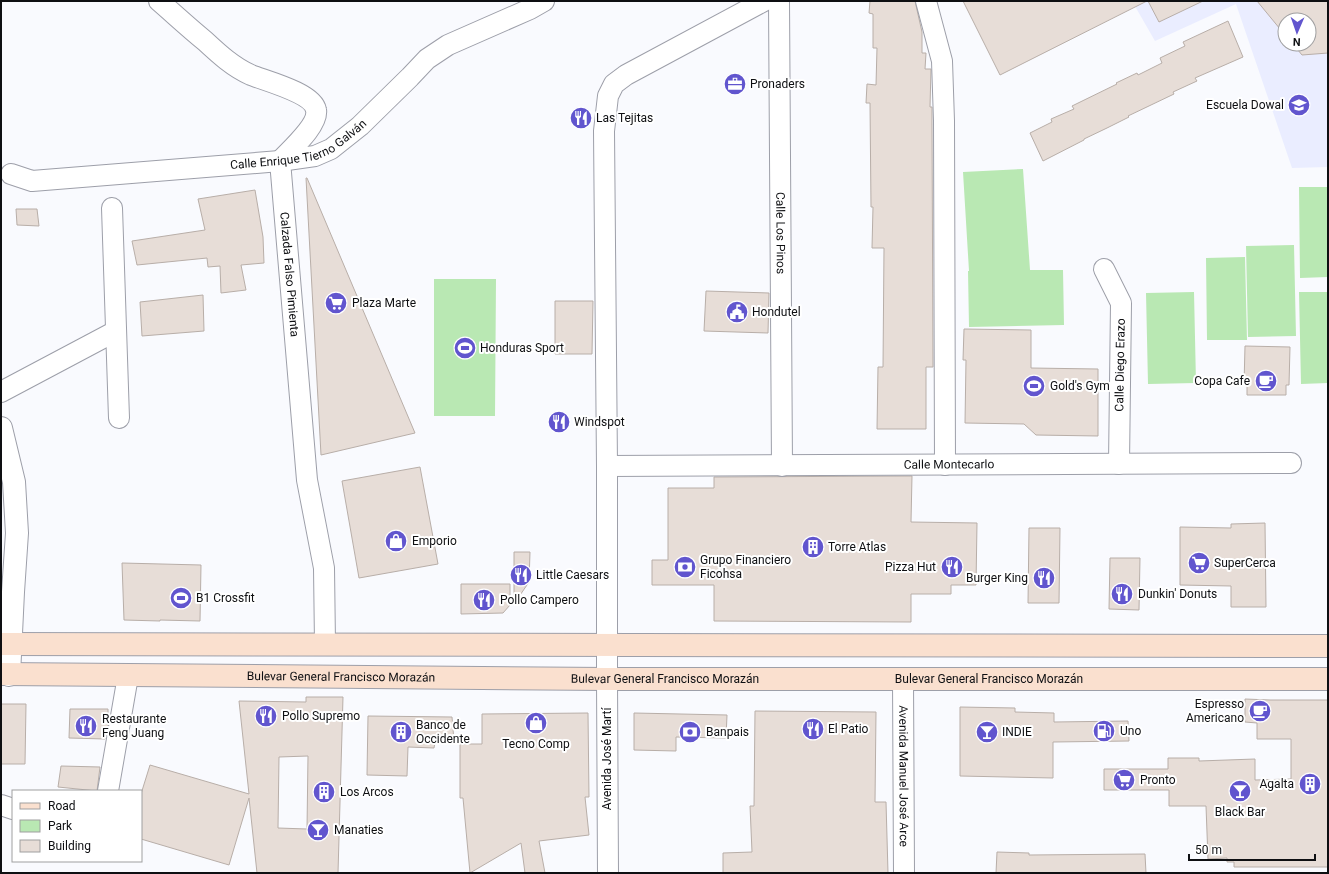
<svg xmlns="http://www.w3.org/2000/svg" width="1329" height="874" font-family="Roboto,sans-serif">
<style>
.built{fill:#eaedff;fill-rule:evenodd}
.green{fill:#b9e8b3}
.building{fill:#e7ddd7;stroke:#b8aea8;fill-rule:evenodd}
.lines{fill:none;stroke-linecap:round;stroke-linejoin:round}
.minor-casing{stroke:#9d9fa9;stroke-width:22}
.tertiary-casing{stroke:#9d9fa9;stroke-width:24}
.secondary-casing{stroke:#9d9fa9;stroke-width:24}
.minor{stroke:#fff;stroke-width:20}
.tertiary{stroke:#fff;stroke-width:22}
.secondary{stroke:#fae0cf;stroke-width:22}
.labels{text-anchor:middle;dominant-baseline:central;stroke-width:4;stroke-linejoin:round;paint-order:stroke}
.poi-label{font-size:12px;fill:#0e0f12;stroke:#fff;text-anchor:start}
.street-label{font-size:12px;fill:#0e0f12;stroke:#fff}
</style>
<rect width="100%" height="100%" fill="#f9fafe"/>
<path class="built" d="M1132 1H1328V167L1292 168 1236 4 1155 41ZM1285 20H1309V44H1285Z"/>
<path class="green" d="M1023 169 1030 270H1063L1064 325 969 327 968 271H969L963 172Z
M1299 187H1328V277L1300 278Z
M1294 245 1296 336 1248 337 1246 246Z
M1245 257 1247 340H1207L1206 258Z
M434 279H496L495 416H434Z
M1194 292 1196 383 1148 384 1146 293Z
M1299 292H1328V383L1301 384Z"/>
<path class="building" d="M870 1H915L922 32V53H926L925 69H931L930 107H932V121L933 367H926V429H877L878 367H883L884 248H872L873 207H871L870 103H866L867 84 876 85 877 48H873V14L869 13Z
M963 1H1147L1000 75Z
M1148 1H1203L1159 22Z
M1257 1H1328V53L1302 55 1293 44H1309V20H1285V35Z
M1228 21 1243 57 1195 78 1197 81 1173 92 1174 94 1128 116 1129 117 1107 128 1084 139V140L1043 161 1030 133 1052 122 1051 119 1074 109 1072 106 1117 84 1116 83 1137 73 1138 75 1162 63 1160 58 1185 46 1183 42Z
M306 178H307L415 433 321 455Z
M255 190 263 237 264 263 241 265 246 290 221 293 220 266 208 267 207 258 137 265 132 241 205 230 198 199Z
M16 209H37L39 226 17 225Z
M706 291 769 293 768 333 704 331Z
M203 295 204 331 142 336 140 302Z
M555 301H593L592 354H555Z
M964 329 1031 330V368L1098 369V436L1036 435 1024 424 965 423 966 360H963Z
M1245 346 1290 347 1289 385H1286V395H1247V385H1244Z
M420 467 438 564 359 578 342 481Z
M912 476 911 522 977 523 976 585H951V594H911V622L714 621V585H652V560H668V488H714V477Z
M1265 523 1266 607H1231V586L1180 585V527L1231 528V524Z
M1029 528H1060L1059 603H1028Z
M514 552H530L529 582 514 604Z
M1110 558H1140L1139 610 1109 609Z
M122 563 201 565 200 621 160 620V621L124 620Z
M461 584H510V605L503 613 461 614Z
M306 697H343L338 873H257L249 798 229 865 141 839V794L150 765 249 794 239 701 306 702ZM308 756 307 829 278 828 279 757Z
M1245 699 1270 700H1328V867H1234V862H1227V858L1208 859 1206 806H1169V790H1104V769H1168V758H1199V761L1255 759V780L1291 779V739H1257V723L1245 722Z
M1 704H26L25 764H1Z
M960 707 1015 708V712L1054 713V722L1128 721 1129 741 1053 742V778L960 776Z
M70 709H108V726L105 739 69 738Z
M755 711 876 712 875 802H886L888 873H723V853L752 852 750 806H754Z
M588 713 589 797H585L589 835 539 841 545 873H525L521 843 470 873 463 798H460V744H482V714Z
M634 713 727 715 726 738 676 737V751L634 750Z
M368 716 452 717 454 741 435 742 434 748 408 747 407 776 367 775Z
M61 766 100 767 97 791 58 787Z
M997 852 1029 853V855L1145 854 1146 873H996Z"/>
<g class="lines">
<g class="minor-casing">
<g id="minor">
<path id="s1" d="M159 1C174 14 189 28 205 41 219 54 233 67 251 75 266 81 313 93 316 110 319 125 290 150 280 161L307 480 324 568 325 644"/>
<path id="s2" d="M779 1 782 466"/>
<path d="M926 1 942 61 944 121 945 465"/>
<path id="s3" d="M11 174 32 181 280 161 315 156 331 149 360 126 410 77 427 59 448 45 530 9 544 1"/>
<path d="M112 208 119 418"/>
<path d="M1104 269 1121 303 1119 464"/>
<path d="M1 392 116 331"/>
<path id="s4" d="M607 466 1291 463"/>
<path id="s5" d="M903 679 904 873"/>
<path d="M108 791 128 676"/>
<path d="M1 805 13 809"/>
<path d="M608 873 607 679V466L604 131 608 96 614 84 626 75 764 1"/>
</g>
</g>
<g class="tertiary-casing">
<path id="tertiary" d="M1 428 14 482 17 533 13 592 9 675"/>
</g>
<g class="secondary-casing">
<g id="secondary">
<path d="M1 644 1328 646"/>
<path id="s6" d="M1 674 607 679H1328"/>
</g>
</g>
<use href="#minor" class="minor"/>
<use href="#tertiary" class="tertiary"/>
<use href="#secondary" class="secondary"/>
</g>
<defs>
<g id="office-disc" transform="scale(1.15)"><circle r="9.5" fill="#6155ce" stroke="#fff"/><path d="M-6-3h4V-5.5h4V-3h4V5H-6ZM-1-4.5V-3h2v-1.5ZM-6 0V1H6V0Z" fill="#fff"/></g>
<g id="school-disc" transform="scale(1.15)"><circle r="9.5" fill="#6155ce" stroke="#fff"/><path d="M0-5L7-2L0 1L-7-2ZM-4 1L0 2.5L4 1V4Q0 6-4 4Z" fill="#fff"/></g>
<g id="restaurant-disc" transform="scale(1.15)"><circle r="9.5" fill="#6155ce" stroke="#fff"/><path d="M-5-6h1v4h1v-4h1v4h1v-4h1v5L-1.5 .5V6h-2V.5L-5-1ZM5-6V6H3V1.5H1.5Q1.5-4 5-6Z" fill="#fff"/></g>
<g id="supermarket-disc" transform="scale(1.15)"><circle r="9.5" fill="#6155ce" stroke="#fff"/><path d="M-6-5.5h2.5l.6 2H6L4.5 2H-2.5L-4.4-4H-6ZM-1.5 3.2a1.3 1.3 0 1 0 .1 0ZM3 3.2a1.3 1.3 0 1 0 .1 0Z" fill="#fff"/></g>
<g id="civic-disc" transform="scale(1.15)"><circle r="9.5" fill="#6155ce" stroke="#fff"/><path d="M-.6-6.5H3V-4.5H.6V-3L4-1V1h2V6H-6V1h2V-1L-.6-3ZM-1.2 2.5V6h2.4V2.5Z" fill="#fff"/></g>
<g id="stadium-disc" transform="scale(1.15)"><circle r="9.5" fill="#6155ce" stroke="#fff"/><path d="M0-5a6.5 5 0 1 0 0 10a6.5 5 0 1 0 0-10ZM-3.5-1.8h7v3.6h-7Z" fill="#fff"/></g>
<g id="cafe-disc" transform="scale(1.15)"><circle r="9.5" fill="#6155ce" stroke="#fff"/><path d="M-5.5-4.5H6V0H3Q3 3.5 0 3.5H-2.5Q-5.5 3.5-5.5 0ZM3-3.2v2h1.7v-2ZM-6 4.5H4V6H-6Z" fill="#fff"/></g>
<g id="shop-disc" transform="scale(1.15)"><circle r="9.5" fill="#6155ce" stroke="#fff"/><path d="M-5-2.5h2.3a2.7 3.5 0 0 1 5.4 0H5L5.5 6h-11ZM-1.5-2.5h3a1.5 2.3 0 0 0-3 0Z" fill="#fff"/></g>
<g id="building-disc" transform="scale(1.15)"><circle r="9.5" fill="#6155ce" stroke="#fff"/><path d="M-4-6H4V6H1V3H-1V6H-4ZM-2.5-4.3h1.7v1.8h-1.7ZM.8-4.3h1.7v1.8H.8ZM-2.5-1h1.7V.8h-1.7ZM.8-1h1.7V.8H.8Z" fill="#fff"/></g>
<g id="bank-disc" transform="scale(1.15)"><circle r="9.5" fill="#6155ce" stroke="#fff"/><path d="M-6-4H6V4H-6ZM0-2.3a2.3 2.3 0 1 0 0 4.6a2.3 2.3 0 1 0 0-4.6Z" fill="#fff"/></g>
<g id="fuel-disc" transform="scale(1.15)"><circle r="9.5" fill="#6155ce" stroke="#fff"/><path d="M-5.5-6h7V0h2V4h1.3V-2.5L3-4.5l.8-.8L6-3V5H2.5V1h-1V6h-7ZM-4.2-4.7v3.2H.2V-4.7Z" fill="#fff"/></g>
<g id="bar-disc" transform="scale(1.15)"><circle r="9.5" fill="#6155ce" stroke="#fff"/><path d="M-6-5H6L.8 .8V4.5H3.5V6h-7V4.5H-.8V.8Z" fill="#fff"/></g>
</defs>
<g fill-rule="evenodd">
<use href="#office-disc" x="735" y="84"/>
<use href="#school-disc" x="1299" y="105"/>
<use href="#restaurant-disc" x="581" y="118"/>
<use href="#supermarket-disc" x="336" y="303"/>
<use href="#civic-disc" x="737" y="312"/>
<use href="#stadium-disc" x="465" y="348"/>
<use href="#cafe-disc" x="1266" y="381"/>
<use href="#stadium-disc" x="1034" y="386"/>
<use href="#restaurant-disc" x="559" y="422"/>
<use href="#shop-disc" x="396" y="541"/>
<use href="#building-disc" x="813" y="547"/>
<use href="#supermarket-disc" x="1199" y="563"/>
<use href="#bank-disc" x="685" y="567"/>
<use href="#restaurant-disc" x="952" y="567"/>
<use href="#restaurant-disc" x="521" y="575"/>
<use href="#restaurant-disc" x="1044" y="578"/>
<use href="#restaurant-disc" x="1122" y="594"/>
<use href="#stadium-disc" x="181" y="598"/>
<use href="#restaurant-disc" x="484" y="600"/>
<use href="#cafe-disc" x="1260" y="711"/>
<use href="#restaurant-disc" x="266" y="716"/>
<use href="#shop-disc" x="536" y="723"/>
<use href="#restaurant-disc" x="86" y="726"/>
<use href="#restaurant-disc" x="813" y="729"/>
<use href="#fuel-disc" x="1104" y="731"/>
<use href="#building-disc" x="401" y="732"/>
<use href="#bank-disc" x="690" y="732"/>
<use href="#bar-disc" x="987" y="732"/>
<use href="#supermarket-disc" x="1124" y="780"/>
<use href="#building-disc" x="1310" y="784"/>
<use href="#bar-disc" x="1240" y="791"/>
<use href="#building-disc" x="324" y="792"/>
<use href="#bar-disc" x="318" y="830"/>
</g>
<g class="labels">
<g class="poi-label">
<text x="750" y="84">Pronaders</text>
<text x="1284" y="105" text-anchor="end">Escuela Dowal</text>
<text x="596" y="118">Las Tejitas</text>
<text x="352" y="303">Plaza Marte</text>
<text x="752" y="312">Hondutel</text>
<text x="480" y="348">Honduras Sport</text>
<text x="1250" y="381" text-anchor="end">Copa Cafe</text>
<text x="1050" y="386">Gold's Gym</text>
<text x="574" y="422">Windspot</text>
<text x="412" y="541">Emporio</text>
<text x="828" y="547">Torre Atlas</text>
<text x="700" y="560">Grupo Financiero<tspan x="700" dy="14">Ficohsa</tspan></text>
<text x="1214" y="563">SuperCerca</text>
<text x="936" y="567" text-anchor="end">Pizza Hut</text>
<text x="536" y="575">Little Caesars</text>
<text x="1028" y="578" text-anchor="end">Burger King</text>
<text x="1138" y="594">Dunkin' Donuts</text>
<text x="196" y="598">B1 Crossfit</text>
<text x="500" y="600">Pollo Campero</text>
<text x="1244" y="704" text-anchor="end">Espresso<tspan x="1244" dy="14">Americano</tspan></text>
<text x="282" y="716">Pollo Supremo</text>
<text x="102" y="719">Restaurante<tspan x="102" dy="14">Feng Juang</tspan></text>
<text x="416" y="725">Banco de<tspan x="416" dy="14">Occidente</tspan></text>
<text x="828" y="729">El Patio</text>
<text x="1120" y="731">Uno</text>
<text x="706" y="732">Banpais</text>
<text x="1002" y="732">INDIE</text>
<text x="536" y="744" text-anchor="middle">Tecno Comp</text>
<text x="1140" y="780">Pronto</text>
<text x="1294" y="784" text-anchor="end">Agalta</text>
<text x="340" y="792">Los Arcos</text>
<text x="1240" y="812" text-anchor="middle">Black Bar</text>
<text x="334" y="830">Manaties</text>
</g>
<g class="street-label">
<text stroke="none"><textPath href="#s3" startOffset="294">Calle Enrique Tierno Galván</textPath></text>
<text stroke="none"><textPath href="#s2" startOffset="232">Calle Los Pinos</textPath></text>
<text stroke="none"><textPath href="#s1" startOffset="372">Calzada Falso Pimienta</textPath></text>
<text transform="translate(1120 365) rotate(-89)">Calle Diego Erazo</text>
<text stroke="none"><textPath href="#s4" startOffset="342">Calle Montecarlo</textPath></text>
<text stroke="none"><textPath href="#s6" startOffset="340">Bulevar General Francisco Morazán</textPath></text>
<text stroke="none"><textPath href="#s6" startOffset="664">Bulevar General Francisco Morazán</textPath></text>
<text stroke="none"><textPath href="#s6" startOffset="988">Bulevar General Francisco Morazán</textPath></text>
<text transform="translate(607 759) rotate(-90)">Avenida José Martí</text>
<text stroke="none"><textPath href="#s5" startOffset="97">Avenida Manuel José Arce</textPath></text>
</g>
</g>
<rect width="1329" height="874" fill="none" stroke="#0e0f12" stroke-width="4"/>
<rect x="12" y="790" width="130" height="72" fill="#ffffff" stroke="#9f9fa0"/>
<rect x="20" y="803" width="20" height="6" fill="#fae0cf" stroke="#9f9fa0"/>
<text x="48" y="810" font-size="12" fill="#0e0f12">Road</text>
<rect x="20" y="820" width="20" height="12" fill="#b9e8b3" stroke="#9f9fa0"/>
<text x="48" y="830" font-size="12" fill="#0e0f12">Park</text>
<rect x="20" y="840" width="20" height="12" fill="#e7ddd7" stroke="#9f9fa0"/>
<text x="48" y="850" font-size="12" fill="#0e0f12">Building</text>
<g transform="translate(1297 32) rotate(182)"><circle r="19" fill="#ffffff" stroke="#9f9fa0"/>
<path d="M0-3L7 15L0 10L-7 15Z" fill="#6155ce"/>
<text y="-6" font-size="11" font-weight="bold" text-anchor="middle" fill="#0e0f12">N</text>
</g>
<path d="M1189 854v6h126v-6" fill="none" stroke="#0e0f12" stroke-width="2"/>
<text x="1195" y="854" font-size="12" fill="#0e0f12" stroke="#ffffff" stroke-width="3" paint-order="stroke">50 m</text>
</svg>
